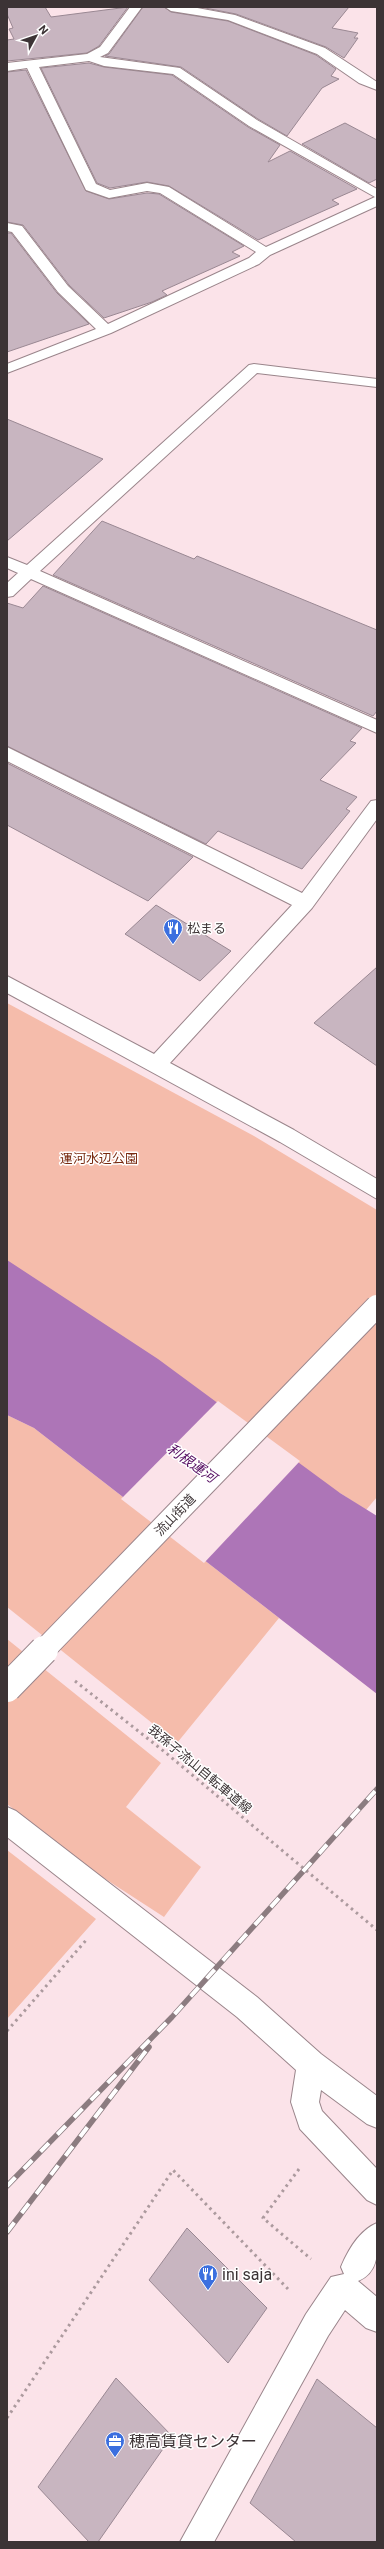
<svg xmlns="http://www.w3.org/2000/svg" width="384" height="2549" font-family="Roboto,'Noto Sans JP',sans-serif">
<style>
.green{fill:#f5bcab}
.water{fill:#ad75b7}
.pier{fill:#fbe3e9}
.building{fill:#c8b5c0;stroke:#9a8893}
.lines{fill:none;stroke-linecap:round;stroke-linejoin:round}
.minor-casing{stroke:#9a858b;stroke-width:2}
.path{stroke:#ac9a9e;stroke-width:3;stroke-dasharray:2.5 4;stroke-linecap:butt}
.minor{fill:#fff;fill-rule:evenodd}
.rail-casing{stroke:#8c7c80;stroke-width:5.5}
.rail{stroke:#fff;stroke-width:4;stroke-dasharray:12;stroke-linecap:butt}
.minor-bridge-far1-casing{stroke:#9a858b;stroke-width:24;stroke-linecap:butt}
.minor-bridge-casing{stroke:#9a858b;stroke-width:30;stroke-linecap:butt}
.minor-bridge-far1{stroke:#fff;stroke-width:22}
.minor-bridge{stroke:#fff;stroke-width:28}
.labels{text-anchor:middle;dominant-baseline:central;stroke-width:3;stroke-linejoin:round;paint-order:stroke}
.poi-label{font-size:13px;fill:#3c3335;stroke:#fff;text-anchor:start}
.park-label{font-size:13px;fill:#782a10;stroke:#fff}
.street-label{font-size:13px;fill:#3c3335;stroke:#fff}
.water-label{font-size:14px;font-style:italic;fill:#540c61;stroke:#fff}
.near-poi-label{font-size:16px;fill:#3c3335;stroke:#fff;text-anchor:start}
</style>
<rect width="100%" height="100%" fill="#fbe3e9"/>
<path class="green" d="M7 1003 254 1136 377 1210V1497L366 1510 340 1493 7 1401Z
M7 1415 34 1428 279 1618 177 1743 7 1607Z
M7 1639 161 1763 126 1807 201 1867 164 1917 90 1869 7 1804Z
M7 1850 96 1919 7 2019Z"/>
<path class="water" d="M7 1260 158 1359 340 1493 377 1516V1694L34 1428 7 1415Z"/>
<path class="pier" d="M218 1401 300 1461 204 1563 121 1499Z"/>
<path class="building" d="M7 7H45L51 17 128 7 99 46 87 53 7 61V40L14 39 9 29 13 28 7 14Z
M143 7H164L171 12 228 21 316 55 336 69 331 76 339 79 322 88 287 136 258 119 181 67 105 56 109 54Z
M200 7H349L332 28 358 33 354 38H358L344 58 326 47 236 14Z
M89 63 104 67 172 75 248 127 280 145 268 162 290 151 357 189 332 200 339 204 258 240 169 186 147 182 110 188 97 183 41 68Z
M26 70 86 191 109 199 147 193 159 194 244 246 232 252 240 256 162 291 167 295 152 302 104 318 69 285 23 225 7 222V72Z
M345 123 377 140V179L369 183 302 144Z
M7 233H11L57 293 89 324 7 352Z
M7 419 103 459 7 541Z
M102 521 194 559 197 556 377 630V711L373 716 53 575Z
M43 586 362 728 350 741 356 743 320 780 357 797 346 809 350 811 302 869 218 831 206 844 7 746V603L23 608Z
M7 763 193 857 148 901 7 825Z
M156 905 231 951 200 981 125 934Z
M377 967V1066L314 1023Z
M187 2228 267 2308 228 2363 149 2280Z
M116 2378 172 2436 98 2542H89L38 2487Z
M317 2379 377 2428V2542H296L250 2503Z"/>
<g class="lines">
<g class="minor-casing">
<path id="minor" d="M130 7H142L108 53 100 57 180 68 257 120 377 189V206L270 255 259 264 111 333 7 373V364L96 329 58 292 12 232 7 231V223L22 226 68 286 108 324 249 258 256 252 160 193 147 191 109 198 86 190 27 68 7 71V63L87 54 100 47ZM89 61 104 66 173 74 249 126 375 197 266 247 169 187 147 183 110 190 96 184 39 67Z
M165 7H192L235 15 325 48 377 82V90L359 83 317 54 228 20 171 11Z
M254 364 377 379V387L257 373 40 571 377 720V733L31 579 13 596 7 597V583L18 573 7 568V557L27 565 249 365Z
M7 747 302 893 371 801 377 800V819L312 908 170 1063 294 1130 377 1179V1199L280 1142 7 993V976L154 1054 292 905 7 761Z
M7 1807 16 1811 257 1997 321 2054 377 2096V2128L367 2124 321 2090 319 2102 322 2111 377 2169V2205L367 2200 300 2129 291 2102 296 2070 237 2017 7 1837Z
M377 2223C377 2246 382 2271 358 2281L377 2297V2332L366 2328 345 2310 328 2336 214 2542H180L306 2314 331 2277 344 2274 341 2267C348 2250 360 2230 377 2223Z"/>
</g>
<path class="path" d="M75 1681 166 1753 377 1930
M7 2031 88 1938
M299 2169 263 2218 311 2259
M7 2418 173 2170 288 2289"/>
<use href="#minor" class="minor"/>
<g class="rail-casing">
<path id="rail" d="M7 2186 172 2017 377 1789
M7 2232 149 2047"/>
</g>
<use href="#rail" class="rail"/>
<g class="minor-bridge-far1-casing">
<path id="minor-bridge-far1" d="M43 1651 377 1306"/>
</g>
<g class="minor-bridge-casing">
<path id="minor-bridge" d="M7 1688 44 1650"/>
</g>
<use href="#minor-bridge-far1" class="minor-bridge-far1"/>
<use href="#minor-bridge" class="minor-bridge"/>
</g>
<defs>
<g id="restaurant-pin" transform="scale(1)"><path d="M0 17L-7.5 6A9.5 9.5 0 1 1 7.5 6Z" fill="#3b6fdf" stroke="#fff"/><path d="M-5-6h1v4h1v-4h1v4h1v-4h1v5L-1.5 .5V6h-2V.5L-5-1ZM5-6V6H3V1.5H1.5Q1.5-4 5-6Z" fill="#fff"/></g>
<g id="office-pin" transform="scale(1)"><path d="M0 17L-7.5 6A9.5 9.5 0 1 1 7.5 6Z" fill="#3b6fdf" stroke="#fff"/><path d="M-6-3h4V-5.5h4V-3h4V5H-6ZM-1-4.5V-3h2v-1.5ZM-6 0V1H6V0Z" fill="#fff"/></g>
</defs>
<g fill-rule="evenodd">
<use href="#restaurant-pin" x="173" y="928"/>
<use href="#restaurant-pin" x="208" y="2274"/>
<use href="#office-pin" x="115" y="2441"/>
</g>
<g class="labels">
<g class="poi-label">
<text x="187" y="928">松まる</text>
</g>
<g class="park-label">
<text x="99" y="1158">運河水辺公園</text>
</g>
<g class="street-label">
<text transform="translate(175 1515) rotate(-46)">流山街道</text>
<text transform="translate(200 1769) rotate(40)">我孫子流山自転車道線</text>
</g>
<g class="water-label">
<text transform="translate(192 1463) rotate(35)">利根運河</text>
</g>
<g class="near-poi-label">
<text x="222" y="2274">ini saja</text>
<text x="129" y="2441">穂高賃貸センター</text>
</g>
</g>
<rect width="384" height="2549" fill="none" stroke="#3c3335" stroke-width="16"/>
<g transform="translate(36 36) rotate(50)" stroke="#ffffff" stroke-width="3" paint-order="stroke">
<path d="M0-3L7 15L0 10L-7 15Z" fill="#3c3335"/>
<text y="-6" font-size="11" font-weight="bold" text-anchor="middle" fill="#3c3335">N</text>
</g>
</svg>
